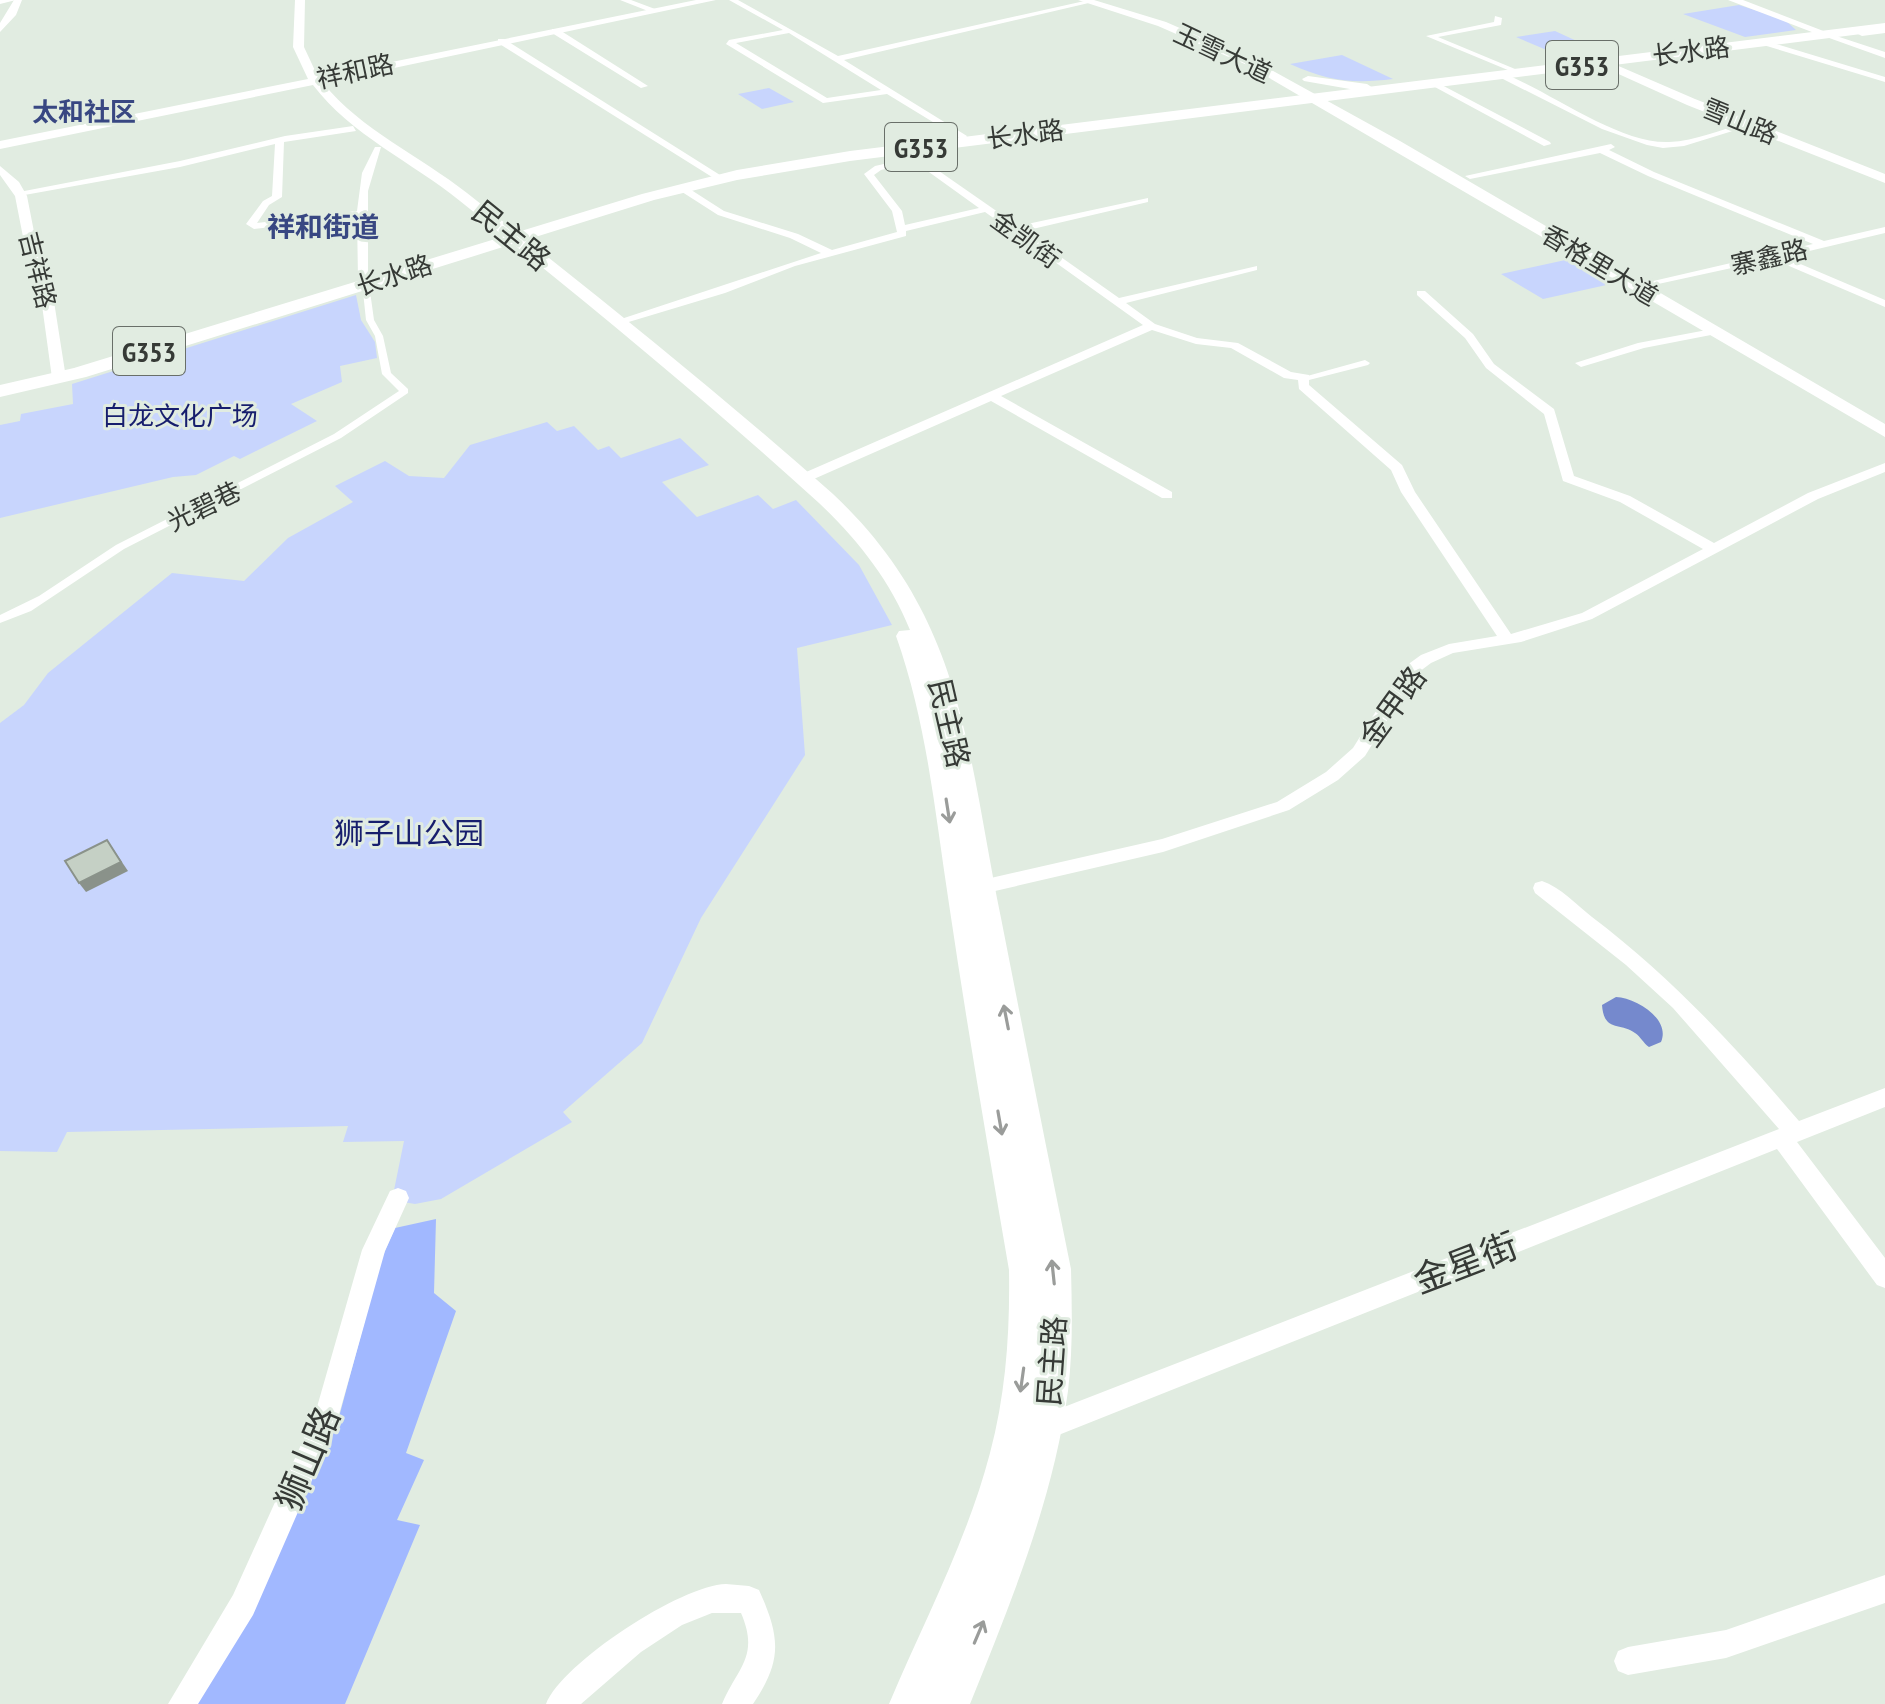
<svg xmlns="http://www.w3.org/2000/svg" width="1885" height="1704" font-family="'PT Sans Narrow','Noto Sans SC',sans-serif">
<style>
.green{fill:#c8d5fd}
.forest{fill:#a1b8ff}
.water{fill:#7589cd}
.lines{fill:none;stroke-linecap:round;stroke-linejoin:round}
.pedestrian{fill:#fff;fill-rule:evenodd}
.minor{fill:#fff;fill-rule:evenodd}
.tertiary{fill:#fff;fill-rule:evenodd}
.secondary{fill:#fff;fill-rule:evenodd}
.trunk{fill:#fff;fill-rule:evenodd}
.shaded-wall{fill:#8a928a}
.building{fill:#c5d0c5;stroke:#8a928a;stroke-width:2}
.oneway{stroke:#9a9c9a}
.labels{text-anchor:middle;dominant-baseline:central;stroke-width:6;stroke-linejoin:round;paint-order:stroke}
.far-street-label{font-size:26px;fill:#363a36;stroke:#e1ece1}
.far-neighbourhood-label{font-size:26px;font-weight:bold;fill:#384782;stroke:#e1ece1}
.far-park-label{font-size:26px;fill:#171e6d;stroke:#e1ece1}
.shield{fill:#e1ece1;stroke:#696f69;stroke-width:2}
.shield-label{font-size:28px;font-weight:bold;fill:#363a36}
.far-quarter-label{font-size:28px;font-weight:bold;fill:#384782;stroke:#e1ece1}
.street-label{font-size:30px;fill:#363a36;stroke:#e1ece1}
.park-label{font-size:30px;fill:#171e6d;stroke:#e1ece1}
.near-street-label{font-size:36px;fill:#363a36;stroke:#e1ece1}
</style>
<rect width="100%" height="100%" fill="#e1ece1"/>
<path class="green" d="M1739 5 1785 20 1796 30 1745 37 1683 14Z
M1555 31 1605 54 1568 59 1516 37Z
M1342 55 1393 79C1352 84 1328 81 1290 64Z
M769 88 794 102 762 109 738 94Z
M1570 259 1611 284 1543 299 1501 274Z
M356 295 361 320 375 342 377 358 340 366 342 382 291 404 317 421 240 459 234 456 196 475 173 477 0 518V425L20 421 21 414 73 404 72 384Z
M547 422 557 431 574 426 598 450 609 446 621 458 680 438 709 465 662 482 697 517 758 495 773 509 796 500 859 565 892 625 797 648 805 755 701 918 642 1043 563 1112 572 1122 441 1199 415 1204 392 1200 404 1141 343 1142 348 1126 67 1132 57 1152 0 1151V723L24 705 48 673 172 573 244 581 288 538 353 502 335 486 385 461 409 476 444 478 470 445Z"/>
<path class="forest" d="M436 1219 434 1293 456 1311 406 1453 424 1460 397 1520 420 1525 345 1704H196L254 1608 339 1417 381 1260 395 1228Z"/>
<path class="water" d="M1616 997C1636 998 1671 1019 1661 1042L1649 1047C1643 1043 1641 1037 1635 1033 1621 1022 1604 1033 1602 1005Z"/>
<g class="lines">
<path class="pedestrian" d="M362 282 369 284 374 320 383 336 391 373 408 389V393L341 438 124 549 31 611 0 623V615L39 596 116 545 334 434 399 391 382 374 375 336 366 320Z
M1365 360 1370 363 1368 365 1305 381 1300 378Z"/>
<path class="minor" d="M620 0H631L655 9 648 11Z
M729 0H738L838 56 1089 0 1093 2 844 60 967 136 964 141 887 94 823 103 726 44 729 40 783 30ZM789 33 797 38 881 90 827 98 736 43Z
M1495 16 1502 18 1501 25 1438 37 1515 69V73L1426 36 1494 22Z
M552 29H558L648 86 641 88 552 33Z
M1885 29V33L1862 36 1858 34Z
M498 39H504L720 175 712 177 498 43Z
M1763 40 1885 77V82L1760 44Z
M1502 73C1550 91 1618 144 1669 142 1696 141 1722 129 1748 122L1752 125 1684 146 1663 148 1647 145 1602 129 1499 77Z
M1436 82 1550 142 1551 144 1544 146 1433 86Z
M353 126 356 131 284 142 282 197 269 205 257 223 357 211 362 173 375 147H381L368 191V279L363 282 358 279 357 217 254 229 246 224 263 201 272 196 275 144 180 167 19 196 14 193 180 161 285 136Z
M1611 144 1615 147 1609 150 1654 172 1824 241 1885 227V233L1784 257 1885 300V307L1773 259 1649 286V282L1813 244 1648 176 1600 153 1470 179 1465 176Z
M903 146 1018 226 1148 198V202L1024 231 1119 298 1257 266V270L1126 303 1155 324 1197 338 1238 343 1291 372 1309 375V385L1402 465 1415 492 1511 634 1582 613 1703 549 1620 502 1563 481 1544 414 1486 368 1465 338 1417 295V291H1425L1473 334 1494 364 1554 409 1574 476 1630 496 1714 543 1808 493 1885 463V472L1818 499 1592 619 1521 642 1453 653 1431 663 1415 675 1365 756 1338 780 1289 810 1163 852 982 894 975 892 973 887 975 882 982 880 1162 839 1277 802 1326 772 1353 748 1403 668 1421 655 1449 644 1497 636 1401 492 1391 470 1299 389 1298 380 1284 378 1231 348 1196 344 1152 330 1001 396 1172 492V498H1162L991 401 807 482H797V476L1143 325 985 212 906 231V236L795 266 725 293 622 324 612 322 821 253 790 238 718 215 679 190V186H685L724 211 798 234 832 250 897 232 892 211 864 174 875 166 910 158 899 149ZM915 162 979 208 905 225 902 211 874 175 881 170Z
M1712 329 1716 330V334L1644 348 1581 367 1575 363 1638 343Z
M1542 881C1560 887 1577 905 1592 917 1671 977 1735 1046 1799 1121L1885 1088V1107L1797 1142 1885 1258V1288L1877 1285 1777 1149 1046 1440 1037 1436 1033 1427 1037 1418 1046 1414 1779 1129 1673 1008 1626 965 1535 893 1533 888 1535 883Z
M398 1188 406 1191 409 1198 385 1251 336 1425 253 1615 198 1704H168L233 1595 315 1414 362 1250 390 1191Z
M1885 1575V1603L1726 1658 1628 1675 1618 1671 1614 1661 1618 1651 1628 1647 1726 1630Z
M726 1584 749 1586 759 1590C780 1637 783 1660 753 1704H722C737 1668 760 1657 741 1613H712L682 1625 641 1652 581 1704H546C562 1663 681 1585 726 1584Z"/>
<path class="tertiary" d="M14 0H22L16 15 0 32V23Z
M1818 30 1885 52V58L1818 34Z
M0 166 19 182 27 196 36 242 50 276 66 378 64 381H54L52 378 38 276 24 242 15 196 0 175Z"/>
<path class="secondary" d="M0 0H16L0 4Z
M295 0H305L304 47 318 77 696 0H716L323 83C361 130 420 156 467 193 591 291 715 389 833 494 965 618 967 753 1001 918 1024 1035 1047 1152 1071 1269 1072 1310 1073 1350 1068 1391 1053 1501 1011 1602 970 1704H889C924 1621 967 1541 990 1453 1006 1393 1010 1332 1009 1270 988 1148 967 1026 949 904 935 813 927 723 896 636L899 631 910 630C890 580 857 539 819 503 704 398 582 299 460 201 412 162 351 135 313 85L0 149V141L308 79 293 47Z
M1078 0H1094L1166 22 1255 61 1400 141 1885 424V437L1247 65 1158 26Z
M1728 0H1743L1826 32 1817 34Z
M1592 58H1600L1695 99 1885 174V183L1687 105 1592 62Z
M1308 76 1367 84 1373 88 1367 92 1304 81 1302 79Z"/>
<path class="trunk" d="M1885 23V31L850 161 737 180 654 200 86 377 0 397V385L74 368 642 194 737 170 850 151Z"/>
</g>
<path class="shaded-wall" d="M107 840 128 871 86 892 79 883Z"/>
<path class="building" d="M107 840 121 862 79 883 65 861Z"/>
<defs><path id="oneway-shaft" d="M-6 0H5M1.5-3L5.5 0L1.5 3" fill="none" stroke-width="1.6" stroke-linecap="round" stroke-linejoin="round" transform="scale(2)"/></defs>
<g class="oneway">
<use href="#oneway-shaft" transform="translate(948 811) rotate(81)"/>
<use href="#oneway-shaft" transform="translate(1006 1017) rotate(-101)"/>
<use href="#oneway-shaft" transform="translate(1000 1123) rotate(80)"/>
<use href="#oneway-shaft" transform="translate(1053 1272) rotate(-96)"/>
<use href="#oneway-shaft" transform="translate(1022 1380) rotate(98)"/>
<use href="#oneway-shaft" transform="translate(979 1632) rotate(-67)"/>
</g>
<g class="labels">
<g class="far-street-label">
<text transform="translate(1691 51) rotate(-7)">长水路</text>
<text transform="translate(1223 53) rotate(25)">玉雪大道</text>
<text transform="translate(355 71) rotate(-12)">祥和路</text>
<text transform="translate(1740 121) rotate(22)">雪山路</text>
<text transform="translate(1025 134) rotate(-7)">长水路</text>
<text transform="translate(1026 239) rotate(36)">金凯街</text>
<text transform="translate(1769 257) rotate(-13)">寨鑫路</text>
<text transform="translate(1600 265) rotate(31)">香格里大道</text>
<text transform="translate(38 270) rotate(76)">吉祥路</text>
<text transform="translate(394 275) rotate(-18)">长水路</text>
<text transform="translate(204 506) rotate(-26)">光碧巷</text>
</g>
<g class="far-neighbourhood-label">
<text x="84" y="111">太和社区</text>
</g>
<g class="far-park-label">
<text x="180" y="415">白龙文化广场</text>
</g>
<g class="shield">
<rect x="1546" y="41" width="72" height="48" rx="6"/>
<rect x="885" y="123" width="72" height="48" rx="6"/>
<rect x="113" y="327" width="72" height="48" rx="6"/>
</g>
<g class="shield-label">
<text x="1582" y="65">G353</text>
<text x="921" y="147">G353</text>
<text x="149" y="351">G353</text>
</g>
<g class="far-quarter-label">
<text x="323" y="226">祥和街道</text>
</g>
<g class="street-label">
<text transform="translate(512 235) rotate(39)">民主路</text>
<text transform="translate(1392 706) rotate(-54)">金甲路</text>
<text transform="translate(950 723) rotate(77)">民主路</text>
<text transform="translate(1051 1361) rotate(-86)">民主路</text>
</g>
<g class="park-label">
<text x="409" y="832">狮子山公园</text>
</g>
<g class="near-street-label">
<text transform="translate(1465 1262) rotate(-21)">金星街</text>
<text transform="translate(307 1458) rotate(-67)">狮山路</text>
</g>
</g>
</svg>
